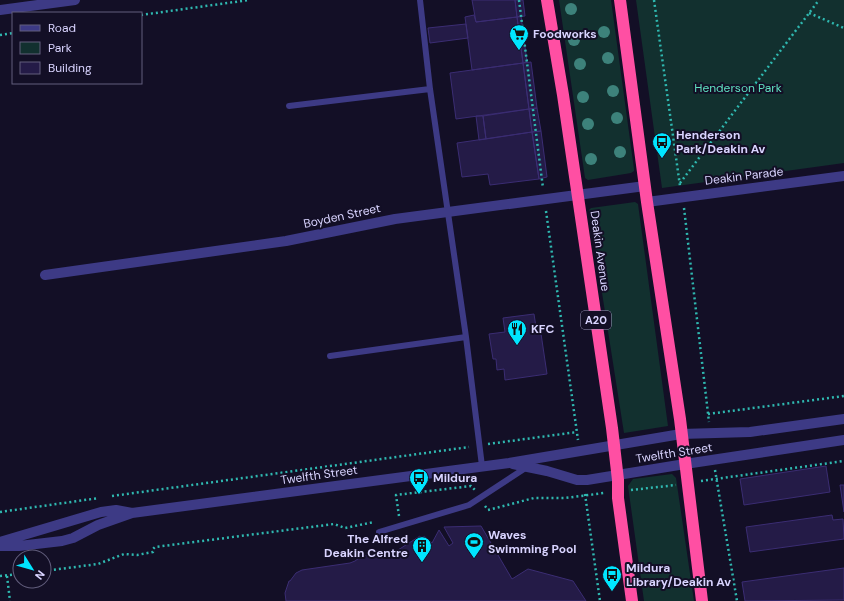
<svg xmlns="http://www.w3.org/2000/svg" width="844" height="601" font-family="'DM Sans',sans-serif">
<style>
.green{fill:#12302f}
.building{fill:#241b47;stroke:#3b2d73}
.lines{fill:none;stroke-linecap:round;stroke-linejoin:round}
.path{stroke:#2fb8b0;stroke-width:2.5;stroke-dasharray:2 3;stroke-linecap:butt}
.lane{stroke:#3d3a85;stroke-width:6}
.street{stroke:#3d3a85;stroke-width:10}
.highway{stroke:#ff4fa3;stroke-width:12}
.tree{fill:#3d827b}
.labels{text-anchor:middle;dominant-baseline:central;stroke-width:4;stroke-linejoin:round;paint-order:stroke}
.shield{fill:#130f26;stroke:#9e99be;stroke-width:1}
.shield-label{font-size:11px;font-weight:bold;fill:#d9d4ff}
.poi-label{font-size:12px;font-weight:bold;fill:#d9d4ff;stroke:#130f26;text-anchor:start}
.park-label{font-size:12px;fill:#5fe0c0;stroke:#130f26}
.street-label{font-size:12px;fill:#d9d4ff;stroke:#130f26}
</style>
<rect width="100%" height="100%" fill="#130f26"/>
<path class="green" d="M559 0H611L634 169V171L631 173 588 180 585 178Z
M636 0H844V163L662 188Z
M635 202 638 204 668 426 624 433 589 210 591 208Z
M672 474 676 478 694 601H644L628 486 633 479Z"/>
<path class="building" d="M472 0H515L517 17 476 22Z
M515 0H523L525 16 517 17Z
M474 15 476 22 517 17 523 63 472 70 465 17Z
M521 16 527 62 523 63 517 17Z
M466 24 468 38 430 43 428 28Z
M531 62 537 108 529 109 523 63Z
M523 63 529 109 456 119 450 73Z
M537 108 541 131 532 132 529 109Z
M529 109 532 132 486 139 483 116Z
M476 116H483L486 139 479 140Z
M541 131 547 177 539 179 532 132Z
M532 132 539 179 490 185 488 174 462 177 457 143Z
M534 314 536 327H540L547 374 505 380 504 369 497 370 496 359H493L489 334 505 332 503 318Z
M826 466 830 492 744 505 740 479Z
M840 485H844V512Z
M832 515 833 520 843 519 844 539 750 552 746 527Z
M481 526 512 579 528 569 573 581 586 601H286L285 593 289 581H290L296 573 302 570 350 563 355 561 362 556 398 550 420 536 422 538 424 536 432 543 439 530 449 546 453 543 444 527Z
M844 568V600L745 601 742 582Z"/>
<g class="lines">
<path class="path" d="M519 0 543 188
M654 0 680 186
M809 13 844 28
M141 15 249 0
M0 35 13 33
M680 183 819 0
M684 208 709 422
M546 211 578 440
M708 414 844 396
M488 444 577 432
M715 470 737 601
M701 481 844 461
M631 490 676 485
M585 494 600 601
M112 496 469 447
M485 506 488 510 534 498H565L604 493
M0 512 99 498
M399 516 396 495 471 486 475 490
M44 571 98 564 124 554 137 555 153 552V549L155 547 334 524 345 528 374 522
M0 576 20 574
M7 576 10 601"/>
<path class="lane" d="M420 0 430 89 466 337 482 466
M289 106 430 89
M330 356 466 337
M379 532 469 505 527 467"/>
<path class="street" d="M0 10 75 0
M647 202 844 176
M45 275 286 241 395 219 645 186
M513 464 547 471 577 480H587L685 464 844 440
M0 542 101 512 116 510 132 513
M0 546H19L62 541 73 538 98 525 132 513 509 463 681 434 750 432 844 419"/>
<path class="highway" d="M547 0 563 95 612 428 618 480V498L632 601
M620 0 647 202 680 419 702 601"/>
</g>
<g class="tree">
<circle cx="571" cy="9" r="6"/>
<circle cx="604" cy="32" r="6"/>
<circle cx="574" cy="40" r="6"/>
<circle cx="608" cy="58" r="6"/>
<circle cx="580" cy="64" r="6"/>
<circle cx="613" cy="91" r="6"/>
<circle cx="583" cy="97" r="6"/>
<circle cx="617" cy="118" r="6"/>
<circle cx="588" cy="124" r="6"/>
<circle cx="620" cy="152" r="6"/>
<circle cx="591" cy="159" r="6"/>
</g>
<defs>
<g id="supermarket-pin" transform="scale(1)"><path d="M0 17L-7.5 6A9.5 9.5 0 1 1 7.5 6Z" fill="#00e5ff" stroke="#130f26"/><path d="M-6-5.5h2.5l.6 2H6L4.5 2H-2.5L-4.4-4H-6ZM-1.5 3.2a1.3 1.3 0 1 0 .1 0ZM3 3.2a1.3 1.3 0 1 0 .1 0Z" fill="#111"/></g>
<g id="bus-pin" transform="scale(1)"><path d="M0 17L-7.5 6A9.5 9.5 0 1 1 7.5 6Z" fill="#00e5ff" stroke="#130f26"/><path d="M-5-6H5V4H4V6H2V4H-2V6H-4V4H-5ZM-3.5-4V0h7V-4ZM-3.5 1.2v1.5H-2V1.2ZM2 1.2v1.5H3.5V1.2Z" fill="#111"/></g>
<g id="restaurant-pin" transform="scale(1)"><path d="M0 17L-7.5 6A9.5 9.5 0 1 1 7.5 6Z" fill="#00e5ff" stroke="#130f26"/><path d="M-5-6h1v4h1v-4h1v4h1v-4h1v5L-1.5 .5V6h-2V.5L-5-1ZM5-6V6H3V1.5H1.5Q1.5-4 5-6Z" fill="#111"/></g>
<g id="stadium-pin" transform="scale(1)"><path d="M0 17L-7.5 6A9.5 9.5 0 1 1 7.5 6Z" fill="#00e5ff" stroke="#130f26"/><path d="M0-5a6.5 5 0 1 0 0 10a6.5 5 0 1 0 0-10ZM-3.5-1.8h7v3.6h-7Z" fill="#111"/></g>
<g id="building-pin" transform="scale(1)"><path d="M0 17L-7.5 6A9.5 9.5 0 1 1 7.5 6Z" fill="#00e5ff" stroke="#130f26"/><path d="M-4-6H4V6H1V3H-1V6H-4ZM-2.5-4.3h1.7v1.8h-1.7ZM.8-4.3h1.7v1.8H.8ZM-2.5-1h1.7V.8h-1.7ZM.8-1h1.7V.8H.8Z" fill="#111"/></g>
</defs>
<g fill-rule="evenodd">
<use href="#supermarket-pin" x="519" y="34"/>
<use href="#bus-pin" x="662" y="142"/>
<use href="#restaurant-pin" x="517" y="329"/>
<use href="#bus-pin" x="419" y="478"/>
<use href="#stadium-pin" x="474" y="542"/>
<use href="#building-pin" x="422" y="546"/>
<use href="#bus-pin" x="612" y="575"/>
</g>
<g class="labels">
<rect class="shield" x="581" y="311" width="30" height="18" rx="3"/>
<g class="shield-label">
<text x="596" y="320">A20</text>
</g>
<g class="poi-label">
<text x="533" y="34">Foodworks</text>
<text x="676" y="135">Henderson<tspan x="676" dy="14">Park/Deakin Av</tspan></text>
<text x="531" y="329">KFC</text>
<text x="433" y="478">Mildura</text>
<text x="488" y="535">Waves<tspan x="488" dy="14">Swimming Pool</tspan></text>
<text x="408" y="539" text-anchor="end">The Alfred<tspan x="408" dy="14">Deakin Centre</tspan></text>
<text x="626" y="568">Mildura<tspan x="626" dy="14">Library/Deakin Av</tspan></text>
</g>
<g class="park-label">
<text x="738" y="88">Henderson Park</text>
</g>
<g class="street-label">
<text transform="translate(744 176) rotate(-7)">Deakin Parade</text>
<text transform="translate(342 216) rotate(-12)">Boyden Street</text>
<text transform="translate(600 251) rotate(82)">Deakin Avenue</text>
<text transform="translate(674 453) rotate(-9)">Twelfth Street</text>
<text transform="translate(319 475) rotate(-8)">Twelfth Street</text>
</g>
</g>
<rect x="12" y="12" width="130" height="72" fill="#130f26" stroke="#625e7d"/>
<rect x="20" y="25" width="20" height="6" fill="#3d3a85" stroke="#625e7d"/>
<text x="48" y="32" font-size="12" fill="#d9d4ff">Road</text>
<rect x="20" y="42" width="20" height="12" fill="#12302f" stroke="#625e7d"/>
<text x="48" y="52" font-size="12" fill="#d9d4ff">Park</text>
<rect x="20" y="62" width="20" height="12" fill="#241b47" stroke="#625e7d"/>
<text x="48" y="72" font-size="12" fill="#d9d4ff">Building</text>
<g transform="translate(32 569) rotate(127)"><circle r="19" fill="#130f26" stroke="#625e7d"/>
<path d="M0-3L7 15L0 10L-7 15Z" fill="#00e5ff"/>
<text y="-6" font-size="11" font-weight="bold" text-anchor="middle" fill="#d9d4ff">N</text>
</g>
</svg>
